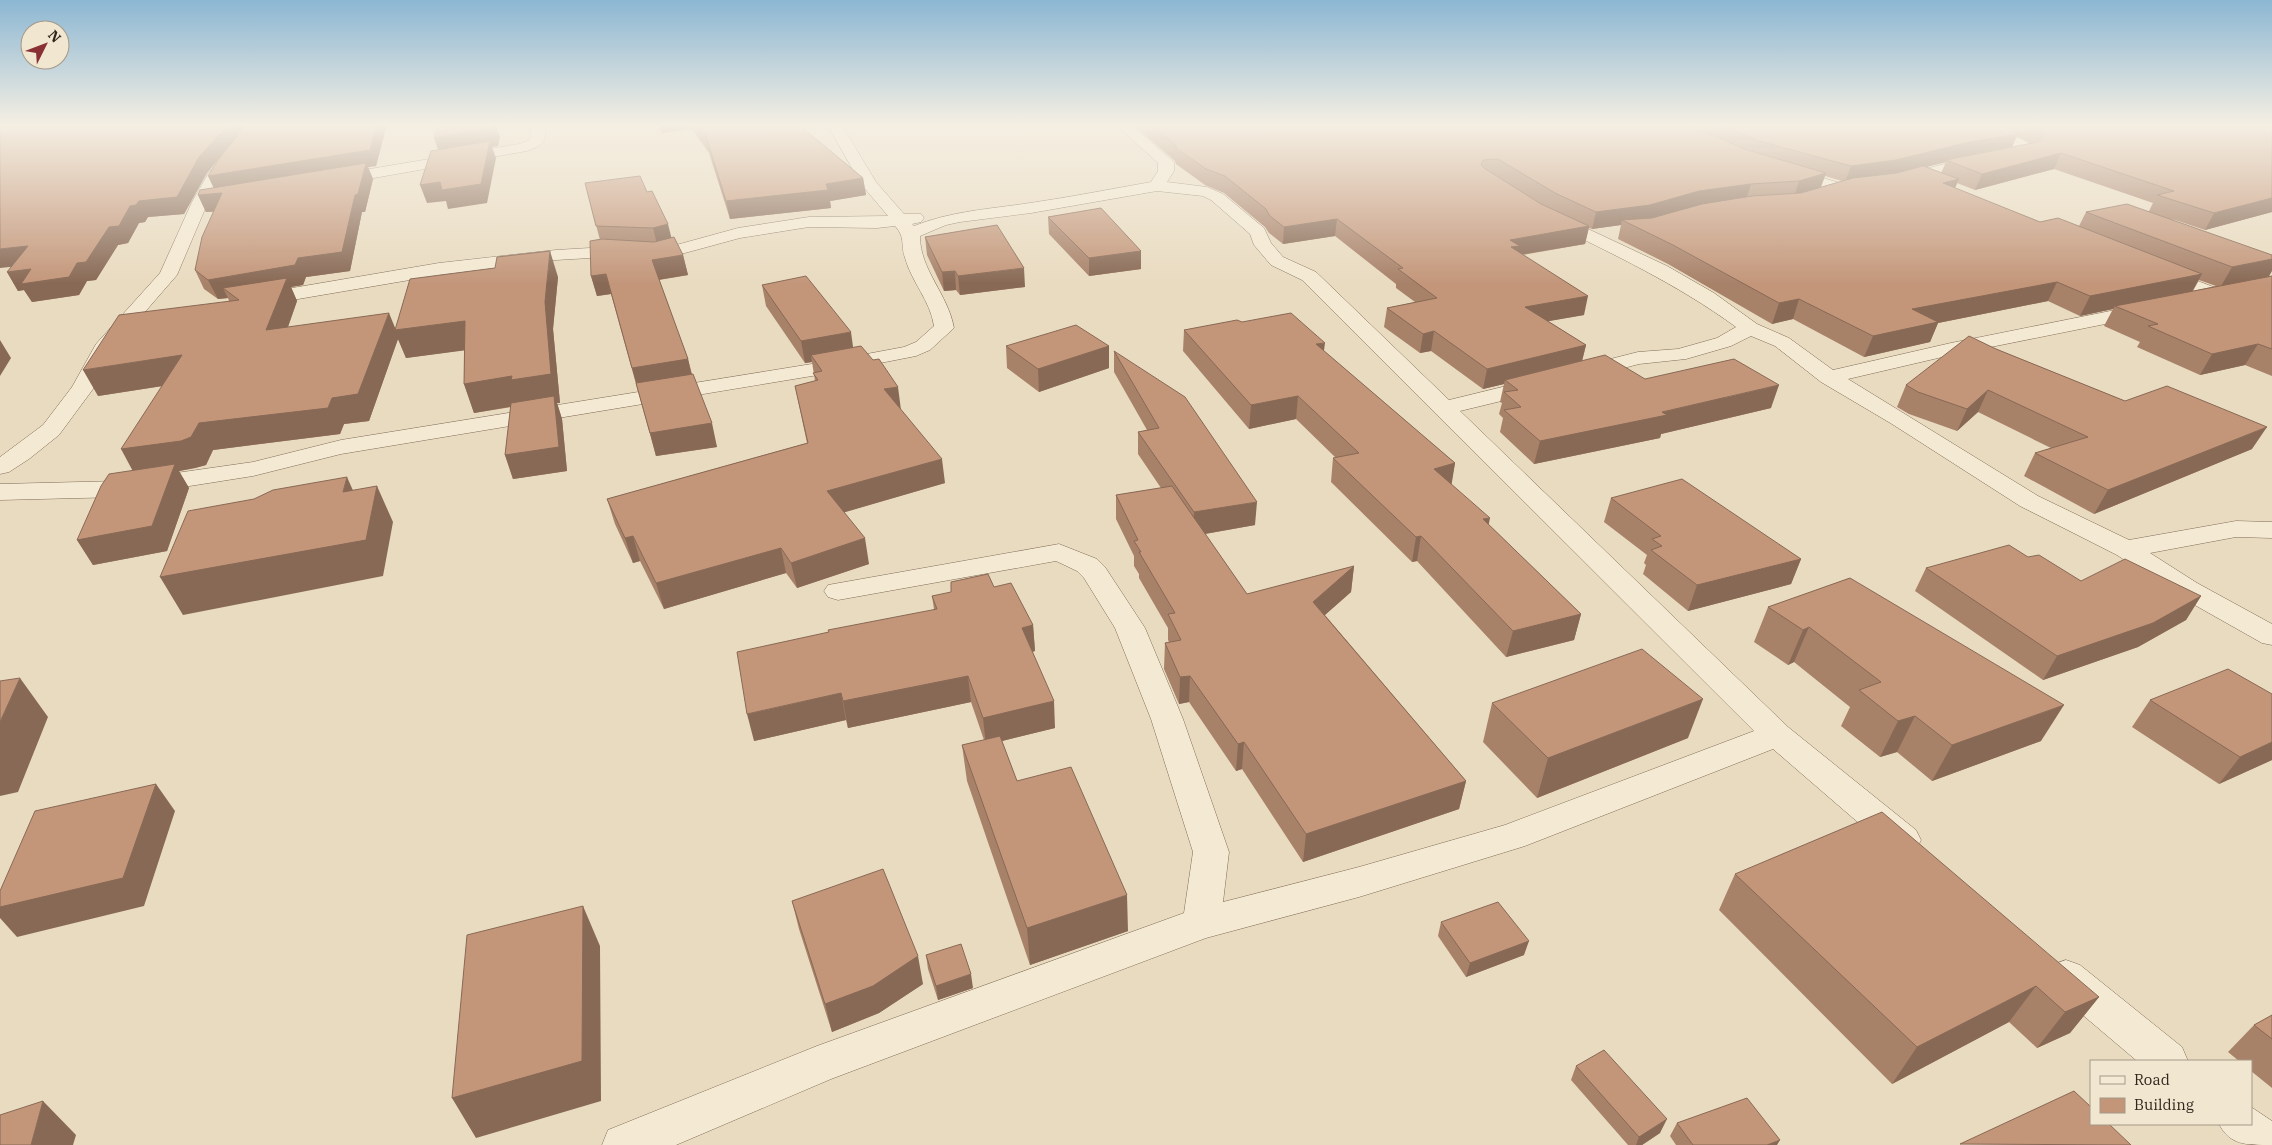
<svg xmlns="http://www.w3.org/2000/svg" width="2272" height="1145" font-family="'IBM Plex Serif',serif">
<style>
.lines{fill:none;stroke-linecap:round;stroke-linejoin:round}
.street-casing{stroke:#806d5a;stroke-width:1}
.street{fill:#f4e9d2;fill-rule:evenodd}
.wall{fill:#a88169;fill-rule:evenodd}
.shaded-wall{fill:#886955}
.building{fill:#c3967a;stroke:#886955}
</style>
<rect width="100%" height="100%" fill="#e9dbc0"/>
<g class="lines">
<g class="street-casing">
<path id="street" d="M249 124H263L223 175 208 202 177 275 112 350 93 389 59 435 29 459 9 472 0 474V457L43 425 72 387 96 344 160 273 192 202 208 174Z
M532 124H546C545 143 545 144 527 151L334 185 328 183 326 180 328 177 334 175 519 144 530 140Z
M827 124H841L876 182 904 214H921L924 218 921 222 912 224 914 226C951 211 990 209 1030 203 1071 197 1111 189 1151 182L1158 171V163L1115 124H1130L1174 162V171L1167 182 1207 187 1223 194 1264 228 1271 243 1283 257 1316 272 1449 400 1539 378 1547 380 1550 385 1547 390 1460 411 1788 727 1916 830 1921 840 1916 850 1903 854 1890 850 1773 749 1525 846 1359 897 1206 938 831 1079 676 1145H602L608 1130 817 1046 1184 913 1193 852 1151 719 1115 628 1084 578 1077 571 1056 561 838 600 828 597 824 591 828 585 1059 544 1097 559 1105 567 1145 628 1183 719 1229 852 1223 902 1359 867 1505 825 1754 731 1302 280 1271 265 1254 245 1250 234 1211 200 1203 196 1157 191 1031 213 960 222 946 225 920 236C920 270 948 294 954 328L930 350 916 356 824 374 341 454 253 476 120 497 0 500V484L120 481 253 462 341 440 824 362 904 347 916 342 934 326C930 300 912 283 905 258 900 244 906 238 895 226L877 228 809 227 740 238 659 260 607 257 556 260 439 275 257 306 250 304 247 300 250 296 257 294 439 263 556 250 607 247 658 250 738 228 809 217 888 216 861 184Z
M1952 124C1971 122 2024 133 2036 150L2031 156 2026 158 1964 168 1902 185 1896 183 1894 180 1896 177 1963 159 2017 150 2001 141 1954 127Z
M1786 167 1850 186 1852 189 1850 192 1844 194 1780 175 1778 172 1780 169Z
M1554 213 1667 266 1714 293 1757 324 1789 338 1833 370 1951 343 2145 304 2152 306 2155 310 2152 314 2145 316 1951 355 1848 379 2038 496 2129 540 2236 521 2272 522V538L2236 537 2150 553 2197 583 2272 624V645L2262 643 2177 595 2117 555 2020 506 1892 424 1821 382 1775 346 1751 336 1731 346 1686 359 1639 364 1583 379 1575 378 1572 373 1575 368 1638 352 1678 349 1717 338 1736 327C1677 284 1613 254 1548 222L1545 218 1548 214Z
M2161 267 2224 291 2227 295 2224 299 2217 301 2210 299 2154 277 2152 273 2154 269Z
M2066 960 2080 965 2182 1047 2188 1061H2137L2052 989 2046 977 2052 965Z
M2251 1107 2272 1121V1145C2245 1145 2230 1145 2219 1124H2251Z"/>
</g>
<use href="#street" class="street"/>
</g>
<path class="wall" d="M0 124H387L376 166 368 167 373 179 365 212H362L350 271 306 277 303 285 291 287 297 301 288 327 395 329 558 277 553 329 560 403H557L562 419 567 471 513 479 505 455 511 407 474 413 464 384V350L406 358 398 339 369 421 344 424 340 434 213 450 206 465 195 468 179 471 189 488 167 551 93 565 77 540 133 470 162 386 98 396 229 301 228 298 218 299 204 289 195 270 213 212H206L198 195 213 188 229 146 207 173 184 214 148 217 145 222 139 223 128 243 118 245 96 280 87 281 79 295 32 302 24 290 18 291 7 272 12 267Z
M659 124H798L863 178 866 195 830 201 831 208 730 219 709 153 692 129 662 133Z
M1132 124H2272V212L2205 230 2172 219 2269 276H2272V376L2245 365 2200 375 2137 347 2140 342 2104 326 2113 309 2080 316 2048 301 1938 323 1930 342 1864 357 1793 319 1772 324 1668 264 1618 239 1621 225 1592 229 1589 228 1585 244 1522 255 1584 315 1548 321 1586 345 1582 361 1645 379 1771 408 1661 434 1660 438 1534 464 1500 432 1503 418 1499 414 1502 403 1500 402 1504 384 1483 389 1431 351 1420 353 1384 327 1387 308 1415 302 1396 288V284L1335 236 1283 244 1269 233 1265 227 1224 193 1205 185 1176 164 1175 161ZM2016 137 2024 140 2031 144 2012 147ZM1946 162 1941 173 1926 167ZM2054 169 2153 203 2149 211 2086 212 2079 226 2040 222 1955 188 1957 183 1975 190ZM1825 176 1842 181 1821 187ZM2199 280 2216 286 2193 291Z
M585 183 647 192 671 238 683 255 688 275 659 280 688 359 692 374 717 447 656 456 611 294 597 296 591 276 600 240Z
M1048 217 1141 251V269L1089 276 1049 234Z
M925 237 1025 287 960 295 956 290 944 291 927 255Z
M762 285 853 347 901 410 945 483 844 512 869 564 797 588 786 573 664 609 640 561 633 563 615 524 607 499 807 443 795 386 815 381 812 362 805 363 766 306Z
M1242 322 1324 351 1455 463 1451 484 1488 524 1581 614 1574 640 1506 657 1417 561 1412 562 1331 482 1333 458H1336L1296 419 1249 429 1183 351 1184 330Z
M1006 346H1109V368L1039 392 1007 368Z
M1996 349 2125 401 2252 449 2094 514 2024 476 2035 453 2051 448 1978 412 1957 431 1909 414 1897 407 1906 385Z
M1114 351 1255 525 1205 534 1247 594 1354 566 1351 592 1325 615 1466 781 1459 809 1303 862 1242 769 1236 771 1189 702 1179 704 1164 669 1165 643 1169 642 1168 640V628L1139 578V574L1134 566V556L1116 519V495L1161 488 1138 454V432L1147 430 1114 372Z
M1611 498 1801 559 1791 584 1688 611 1643 574 1646 565 1644 563 1647 555 1604 522Z
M2028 557 2081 581 2201 596 2186 620 2138 647 2043 680 1915 591 1926 568Z
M1850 578 2041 741 1932 781 1897 752 1880 757 1841 726 1850 707 1794 662 1788 665 1754 642 1768 607Z
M994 587 1033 625 1035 651 1032 652 1055 728 1002 741 1017 781 1128 931 1030 965 967 781 962 745 984 740 971 702 848 728 846 720 754 741 934 609 932 596Z
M2150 700 2272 760 2219 784 2132 727Z
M1492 703 1688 738 1537 798 1483 742Z
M1735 874 2099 997 2070 1033 2037 1048 2009 1022 1892 1084 1719 910Z
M792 901 923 984 879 1013 832 1032 799 929Z
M1441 922 1524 955 1466 977 1438 936Z
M926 955 973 988 938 1000 928 969Z
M2272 1015V1088L2251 1071V1061H2239L2228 1052 2254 1025Z
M1576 1066 1660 1133 1642 1145H1628L1571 1080Z
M1677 1123 1777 1145H1676L1670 1136Z"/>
<path class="shaded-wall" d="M229 124H248L207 173 184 214 148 217 145 222 139 223 128 243 118 245 96 280 87 281 79 295 32 302 24 290 18 291 7 272 77 263 109 227 130 206 139 201 199 157Z
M377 124H387L376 166 368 167 373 179 365 212H362L350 271 306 277 303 285 291 287 297 301 278 355 266 330 283 288H223L228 298 218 299 208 280 298 258 355 195 216 193 208 176Z
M488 124H497L496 126 500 137 498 146 492 147 496 158 487 203 448 209 446 201 427 203 420 185 440 155 434 138Z
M660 124H691L692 129 662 133Z
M2018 134 2011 149 1946 160V162L1890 176 1845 182 1851 166 1969 142Z
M2061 153 2054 169 1975 190 1982 174Z
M1826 173 1820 189 1794 197 1799 181Z
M863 178 866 195 830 201 831 208 730 219 726 201Z
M1959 179 1951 197 1943 183Z
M1751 184 1746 200 1646 222 1622 220 1621 225 1592 229 1596 212 1699 191Z
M222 193 230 210 206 212 198 195Z
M2272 198V212L2205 230 2214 213Z
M1337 219 1335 236 1283 244 1284 227Z
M668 224 673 244 658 248 653 228Z
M1589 226 1585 244 1518 255 1508 265 1510 240Z
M28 246 38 264 0 268V249Z
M550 251 558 277 553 329 560 403H557L562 419 567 471 513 479 505 455 520 405 474 413 464 384 545 302Z
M1141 251V269L1089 276V258Z
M683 255 688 275 657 280 652 260Z
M2272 259V271L2268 278 2220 288 2232 267Z
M1024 268 1025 287 960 295 958 276Z
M955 271 956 290 944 291 942 272Z
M606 274 611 294 597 296 591 276Z
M2202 274 2191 293 2115 306 2113 309 2080 316 2090 296Z
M2057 282 2048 301 1938 323 1930 342 1864 357 1873 336 1912 309Z
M1588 296 1584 315 1521 326 1525 307Z
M1799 299 1793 319 1772 324 1779 303Z
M389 313 396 330 465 321 475 349 406 358 398 339 369 421 344 424 340 434 213 450 206 465 195 468 179 471 189 488 167 551 93 565 77 540 136 477 121 449 199 423 332 398Z
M1434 331 1431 351 1420 353 1423 334Z
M851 332 854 354 811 355 812 362 805 363 801 341Z
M0 340 11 358 0 376Z
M1325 343 1322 365 1316 344Z
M2258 344 2245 365 2200 375 2212 354Z
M1586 345 1581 365 1505 380 1504 384 1483 389 1487 369Z
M1109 346V368L1039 392 1038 369Z
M182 355 195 381 98 396 83 370Z
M688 359 693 381 638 390 632 368Z
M1779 385 1771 408 1661 434 1660 438 1534 464 1540 441Z
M898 387 901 410 884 389Z
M1988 390 1978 412 1957 431 1967 409Z
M1298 396 1296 419 1249 429 1251 405Z
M712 423 717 447 656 456 650 433Z
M2267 427 2252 449 2094 514 2108 490Z
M942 459 945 483 832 516 827 491Z
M1455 463 1451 488 1434 469Z
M347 477 363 513 343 492Z
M377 486 393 522 383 576 183 615 160 577Z
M1257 502 1255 525 1193 536 1194 512Z
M1490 518 1485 543 1483 519Z
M633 536 640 561 633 563 625 538Z
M1421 536 1417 561 1412 562 1416 537Z
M865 538 869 564 797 588 791 563Z
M781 548 786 573 664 609 656 583Z
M1801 559 1791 584 1688 611 1697 585Z
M1354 566 1351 592 1310 628 1313 602Z
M2201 596 2186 620 2138 647 2043 680 2057 656Z
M1581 614 1574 640 1506 657 1513 631Z
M1033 625 1035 651 1024 654 1022 628Z
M1809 627 1794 662 1788 665 1803 630Z
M968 676 971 702 848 728 843 701Z
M1190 676 1189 702 1179 704 1180 677Z
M20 678 48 717 18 792 0 796V722Z
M841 693 846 720 754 741 747 714Z
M1703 699 1688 738 1537 798 1548 758Z
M1054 701 1055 728 986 745 983 718Z
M2064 705 2041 741 1932 781 1952 745Z
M1915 716 1897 752 1880 757 1898 721Z
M1244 742 1242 769 1236 771 1238 744Z
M2272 742V760L2219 784 2240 757Z
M1466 781 1459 809 1303 862 1306 834Z
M156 784 175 811 144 906 17 937 0 918V907Z
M1127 895 1128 931 1030 965 1027 928Z
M583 906 600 946 601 1101 476 1138 452 1098Z
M1529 941 1524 955 1466 977 1470 963Z
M918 956 923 984 879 1013 832 1032 825 1004Z
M971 974 973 988 938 1000 936 986Z
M2036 986 2009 1022 1892 1084 1917 1047Z
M2099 997 2070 1033 2037 1048 2065 1012Z
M43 1101 76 1135 73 1145H31Z
M1667 1119 1660 1133 1642 1145H1636L1639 1137Z
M1780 1140 1777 1145H1767Z"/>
<path class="building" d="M0 124H229L199 157 177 197 139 201 136 205 130 206 119 226 109 227 86 262 77 263 69 277 21 284 31 269 7 272 28 246 0 249Z
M247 124H377L370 150 208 176 218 160Z
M439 124H494L493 128 434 138Z
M697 124H798L863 178 826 184 828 190 726 201 706 136Z
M1150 124H1678L1720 138 1744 149 1826 173 1799 181 1751 184 1699 191 1650 205 1596 212 1555 193 1498 159 1483 160 1481 165 1484 168 1541 204 1589 226 1510 240 1520 246 1511 247 1588 296 1525 307 1586 345 1487 369 1434 331 1423 334 1387 308 1437 298 1398 269 1403 268 1337 219 1284 227 1270 216 1266 209 1225 176 1206 169 1176 148V145Z
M1716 124H1994L2007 127 2018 134 1969 142 1896 160 1851 166 1755 140 1731 129Z
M2027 124H2272V198L2214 213 2157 195 2174 191 2061 153 1982 174 1946 160 2038 142 2044 136 2041 130Z
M490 141 481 184 442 190 440 182 420 185 431 151Z
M366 163 358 194 355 195 342 252 298 258 295 265 208 280 195 270 202 237 222 193 198 195 200 190Z
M1923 166 1959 179 1943 183 2040 222 2058 218 2202 274 2090 296 2057 282 1912 309 1938 322 1873 336 1799 299 1779 303 1673 245 1622 220 1652 218 1702 204 1752 196 1801 193 1853 178 1897 173Z
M640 176 647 192 652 191 668 224 653 228 596 226 585 183Z
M2127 204 2272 255V259L2232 267 2086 212Z
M1101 208 1141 251 1089 258 1048 217Z
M997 225 1024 268 958 276 955 271 942 272 925 237Z
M674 237 683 255 652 260 688 359 632 368 606 274 591 276 590 241 602 239 654 242Z
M550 251 545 302 551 374 511 380 512 376 464 384 465 321 395 330 410 279 495 268 497 257Z
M806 276 851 332 801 341 762 285Z
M2272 276V349L2258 344 2212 354 2148 326 2158 324 2115 306Z
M287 278 266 330 389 313 358 394 332 398 328 408 199 423 191 437 181 441 121 449 182 355 83 370 119 315 239 300 223 288Z
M1291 313 1325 343 1316 344 1455 463 1434 469 1490 518 1483 519 1581 614 1513 631 1421 536 1416 537 1333 458 1359 453 1298 396 1251 405 1184 330 1237 320 1242 322Z
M1076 325 1109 346 1038 369 1006 346Z
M1969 336 1996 349 2125 401 2167 386 2267 427 2108 490 2035 453 2088 437 1988 390 1967 409 1918 392 1906 385Z
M861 346 873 360 879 359 898 387 884 389 942 459 827 491 865 538 791 563 781 548 656 583 633 536 625 538 607 499 808 443 795 386 818 380 813 373 822 371 811 355Z
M1114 351 1185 397 1257 502 1194 512 1138 432 1159 428Z
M1605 355 1645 379 1734 359 1779 385 1662 412 1667 415 1540 441 1504 410 1521 407 1504 392 1518 390 1505 380Z
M693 374 712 423 650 433 636 383Z
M554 396 559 447 505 455 511 403Z
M175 464 152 526 77 540 101 486 109 474Z
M347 477 343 492 377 486 366 540 160 577 188 511 254 499 273 490Z
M1682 479 1801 559 1697 585 1651 550 1662 546 1652 539 1661 536 1611 498Z
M1172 486 1247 594 1354 566 1313 602 1466 781 1306 834 1244 742 1238 744 1190 676 1180 677 1165 643 1181 640 1168 614 1175 613 1139 552H1141L1134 541 1138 540 1116 495Z
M2009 545 2028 557 2039 555 2081 581 2125 559 2201 596 2153 623 2057 656 1926 568Z
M988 574 994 587 1011 583 1033 625 1022 628 1054 701 983 718 968 676 843 701 841 693 747 714 737 652 829 632 828 630 937 609 932 596 951 592V582Z
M1850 578 2064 705 1952 745 1915 716 1898 721 1859 690 1881 682 1809 627 1803 630 1768 607Z
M1642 649 1703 699 1548 758 1492 703Z
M2228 669 2272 694V742L2240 757 2150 700Z
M20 678 0 722V681Z
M1000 736 1017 781 1071 767 1127 895 1027 928 962 745Z
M156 784 123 878 0 907V891L35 811Z
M1882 812 2099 997 2065 1012 2036 986 1917 1047 1735 874Z
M883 869 918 956 873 986 825 1004 792 901Z
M1498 902 1529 941 1470 963 1441 922Z
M583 906 582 1061 452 1098 467 935Z
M961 944 971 974 936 986 926 955Z
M2272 1015V1039L2254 1025Z
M1604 1050 1667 1119 1639 1137 1576 1066Z
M2074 1091 2091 1107V1124H2109L2131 1145 1960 1144Z
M1747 1098 1780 1140 1767 1145H1693L1677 1123Z
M43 1101 31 1145H0V1115Z"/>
<linearGradient id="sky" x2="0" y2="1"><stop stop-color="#8cb7d3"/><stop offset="0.44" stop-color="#f5efe3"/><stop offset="1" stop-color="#f5efe3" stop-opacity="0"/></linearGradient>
<rect width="2272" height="284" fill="url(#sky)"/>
<rect x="2090" y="1060" width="162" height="65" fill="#f1e6cf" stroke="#a49988"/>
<rect x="2100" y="1076" width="25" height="8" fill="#f4e9d2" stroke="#a49988"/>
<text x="2134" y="1085" font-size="15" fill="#31261d">Road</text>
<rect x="2100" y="1098" width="25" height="15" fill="#c3967a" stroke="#a49988"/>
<text x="2134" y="1110" font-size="15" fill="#31261d">Building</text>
<g transform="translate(45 45) rotate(48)"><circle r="24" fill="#f1e6cf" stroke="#a49988"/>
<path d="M0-4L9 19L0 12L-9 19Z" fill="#893034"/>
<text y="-8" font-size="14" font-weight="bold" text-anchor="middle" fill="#31261d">N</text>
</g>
</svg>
